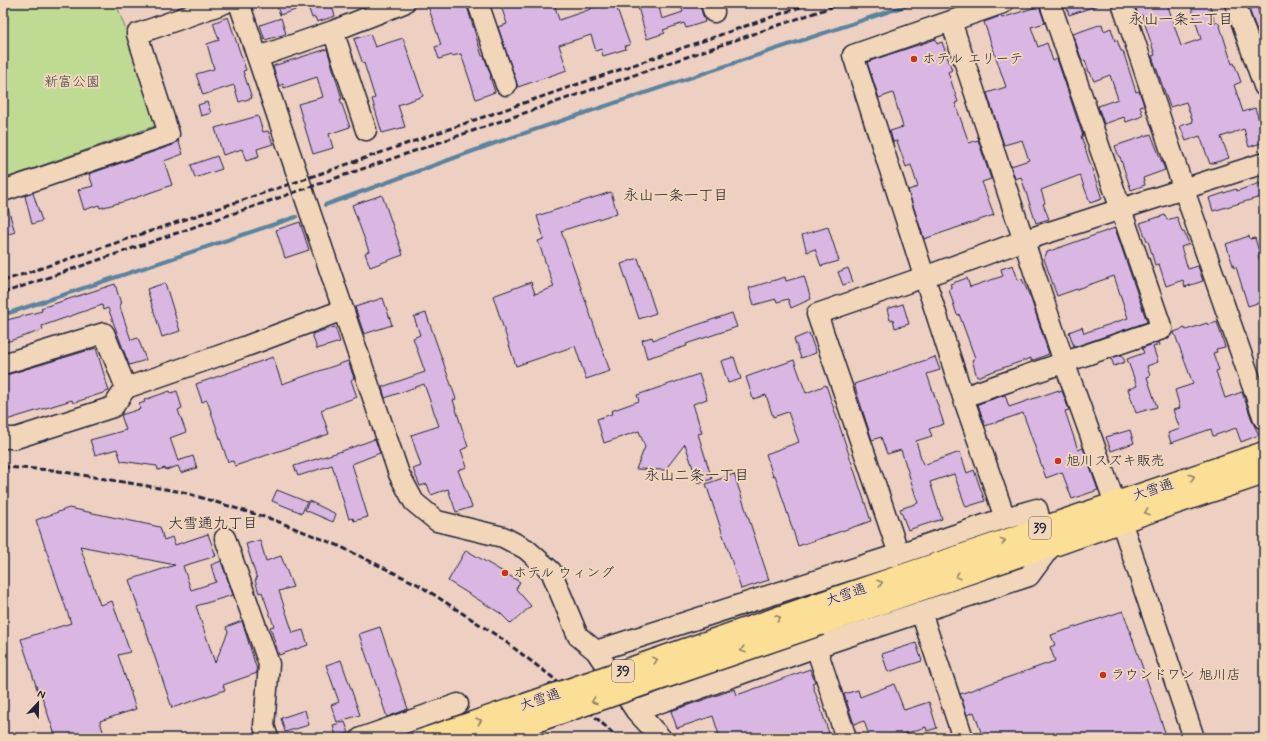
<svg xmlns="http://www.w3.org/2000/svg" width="1267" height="741" font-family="Mynerve,'Klee One',sans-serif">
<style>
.green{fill:#bfdb93;stroke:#707e67}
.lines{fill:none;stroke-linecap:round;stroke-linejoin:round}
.stream{stroke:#5a839f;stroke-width:4}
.building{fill:#dab7e3;stroke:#22223b}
.minor-casing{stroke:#22223b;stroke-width:23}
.highway-casing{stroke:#22223b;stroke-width:25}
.minor{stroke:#f2d6b9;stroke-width:20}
.highway{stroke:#fbdf96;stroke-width:22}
.rail{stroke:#22223b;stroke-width:3;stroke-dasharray:6 3;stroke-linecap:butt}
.highway-bridge-casing{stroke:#22223b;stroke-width:25;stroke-linecap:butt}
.highway-bridge{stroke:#fbdf96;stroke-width:22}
.oneway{stroke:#8e8068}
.poi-dot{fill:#c8321e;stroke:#f2d6b9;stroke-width:1.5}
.labels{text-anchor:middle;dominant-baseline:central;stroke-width:4;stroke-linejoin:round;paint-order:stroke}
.shield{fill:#f2d6b9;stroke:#605861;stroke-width:1}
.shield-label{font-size:13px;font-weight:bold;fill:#22223b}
.poi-label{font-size:14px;fill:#22223b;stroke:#f2d6b9;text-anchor:start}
.park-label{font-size:14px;fill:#41474d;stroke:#f2d6b9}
.street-label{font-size:14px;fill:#22223b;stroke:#f2d6b9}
.neighbourhood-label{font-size:15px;fill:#22223b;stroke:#f2d6b9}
</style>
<rect width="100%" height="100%" fill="#edd0c1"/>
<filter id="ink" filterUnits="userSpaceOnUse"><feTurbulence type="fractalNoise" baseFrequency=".025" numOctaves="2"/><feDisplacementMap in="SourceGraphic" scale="8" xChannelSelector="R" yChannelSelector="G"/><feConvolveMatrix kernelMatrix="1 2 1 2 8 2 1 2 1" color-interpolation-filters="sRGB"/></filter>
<g filter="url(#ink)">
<path class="green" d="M3 3H116L160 124 3 179Z"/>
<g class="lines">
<path class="stream" d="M325 205 498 142 914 3
M3 315 296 217"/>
</g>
<path class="building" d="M276 3H331L335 16 317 22 315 17 312 18 308 6 280 15Z
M427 3H466L482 56H484L491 76 490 77 495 92 476 99 461 54 452 56V55L439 59 435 47 441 45Z
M500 3H554L559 20 591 9V8L606 3H615L630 45 625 46 626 49 603 56 601 49 596 51 591 35 559 45 567 70 518 87 498 27 507 24Z
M653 3H656L657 7H659L662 19 683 12 680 3H699L705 22 686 28 684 23 663 30 665 33 647 39 638 7Z
M1065 3H1099V5L1069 15Z
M1142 3H1167L1181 46 1201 39 1191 6 1200 3H1209L1215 23 1218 22 1220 26 1232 64 1234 63 1241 82 1234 85 1243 112 1255 108 1261 126 1264 125V142L1249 147 1244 129 1221 137 1229 158 1210 164 1200 136 1186 141 1180 126 1193 122 1186 102 1170 107 1152 56 1155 55 1142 15 1138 16 1135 5Z
M1039 6 1045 23 1031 27 1038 47 1047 43 1053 61 1057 59 1083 136H1081L1102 199 1090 203 1080 175 1041 190 1045 203 1043 204 1049 219 1036 223 1021 177 1015 179 1011 166 1029 160 1022 140 1004 145 987 93 1006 87 984 22 1001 16 1002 18Z
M1257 7 1264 28V34L1259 36 1249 9Z
M228 17 246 70 243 71 252 98 239 102 234 85 203 95 196 74 214 69 207 44 219 40 213 23Z
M281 18 286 34 265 40 260 25Z
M1102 24 1104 31 1111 28 1115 41 1117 40 1121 51H1123L1136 92 1139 91 1144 105 1140 106 1143 116 1126 122 1124 117 1104 124 1098 106 1118 99 1110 75 1094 81 1090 72H1089L1085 60 1082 61 1073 34Z
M370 34 375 47 403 38 423 96 398 105 405 127 382 133 372 99 375 98 364 63 363 64 354 39Z
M936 39 937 44 942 42 952 70 948 72 958 102 955 103 969 143 978 140 991 179 982 182 994 215 924 239 908 190 918 187 911 165 906 167 897 141 893 142 890 131 903 127 893 93 879 98 867 62Z
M327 49 342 99H340L350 127 329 134 333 148 313 154 298 104 323 97 317 77 284 88 283 84 279 86 273 66Z
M207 102 211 113 201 116 198 105Z
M258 116 263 132 268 131 273 144 257 149 259 157 246 161 242 149 223 155 215 128Z
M1151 134 1165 170 1143 178 1145 185 1131 190 1120 157H1119L1115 146Z
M178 140 183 154 164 161 172 185 126 201 100 208 99 205 84 210 78 190 93 186 89 174 173 145Z
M217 156 222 169 195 178 191 165Z
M1260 183 1264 196 1213 211 1209 198 1236 189 1237 191Z
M611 192 617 213 561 231 610 371 586 379 575 346 516 366 493 296 531 282 535 294 554 287 538 241 544 239 537 216Z
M33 193 42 221 32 224 25 196Z
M382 195 403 255 370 267 365 253 369 251 352 205Z
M3 202H6L15 232 3 236Z
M1165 215 1167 220 1177 217 1182 232H1184L1189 244 1181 247 1188 269 1198 266 1203 281 1185 287 1183 280 1166 286 1159 264 1155 265 1148 241H1147L1140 223Z
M300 222 309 250 285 258 276 230Z
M828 227 839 261 821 266 815 249 807 252 802 235Z
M1115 228 1147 322 1074 347 1069 332 1082 327 1084 333 1128 318 1114 276 1057 296 1044 259 1047 252Z
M1249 236 1250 239 1255 238 1260 255 1258 256 1264 272V301L1248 306 1236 267 1234 268 1226 244Z
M638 258 656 313 639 319 621 264Z
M1013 265 1018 280 1022 279 1031 299 1049 354 1031 361V358L977 377 972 360 975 358 959 314 957 315 949 290 952 289 950 284 967 278 970 287 1003 276 1001 269Z
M848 268 853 282 843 285 838 272Z
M804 276 811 299 791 308 788 299 777 302 776 299 754 305 749 288 785 277 786 281Z
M165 283 180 331 162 337 147 289Z
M115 284 121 304H119L131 340 138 338 146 360 129 365 108 308 103 310 102 305 42 326 43 330 3 343V321L42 311 41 308Z
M383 298 392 325 364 334 355 307Z
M903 304 909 324 895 328 893 319 890 320 887 309Z
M426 313 456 399 453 400 468 447 461 450 467 467 458 470 472 507 456 512 448 489 431 495 427 484 420 486 413 469 421 466 411 435 439 426 424 384 385 398 382 387 425 372 413 338 420 335 414 317Z
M732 313 737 327 686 344 687 346 647 358 642 340 652 337 653 340Z
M1217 322 1225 347 1216 349 1217 352 1213 353 1219 370 1216 371 1225 398 1242 392 1253 423 1259 435 1241 442 1236 428 1213 436 1211 429 1171 443 1168 433 1180 429 1173 410 1180 408 1175 390 1193 384 1174 332 1185 328 1186 330 1207 323 1208 325Z
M335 327 340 342 317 349 312 334Z
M809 333 816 353 801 358 794 339Z
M1159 342 1160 345 1153 347 1158 362 1147 366 1150 376 1147 377 1157 407 1136 413 1128 389 1137 386 1127 359 1144 353 1142 348Z
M96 348 109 391 73 403 72 400 3 421V376Z
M1122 355 1125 362 1114 366 1111 358Z
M273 357 282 384 348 361 354 378 351 380 357 397 321 410 329 434 235 466 233 461 228 462 207 400 202 402 196 384Z
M734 357 741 379 728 383 721 361Z
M935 357 940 370 927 374 944 424 929 429 932 436 916 441 923 465 960 452 967 473 974 470 985 501 966 507 954 474 930 482 942 519 908 530 900 509 918 503 901 450 887 454 881 437 872 440 854 384Z
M794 360 806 393 826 385 871 521 798 546 775 475 773 476 766 454 799 442 788 412 773 417 766 395 753 399 746 377Z
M699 374 707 399 693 404 702 433 698 434 712 479 698 483 685 444 665 470 636 469 645 447 639 431 604 443 597 419 612 414 611 411 639 401 637 395Z
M1059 390V392L1062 391 1069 410 1065 411 1078 450 1083 448 1098 490 1072 499 1062 472 1046 478 1023 413 985 426 978 404 1005 395 1009 407Z
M170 391 171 393 177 391 182 408 178 410 186 432 170 438 178 461 193 456 197 468 181 473 178 466 166 470 165 468 158 470 157 466 121 461 117 449 95 455 90 440 126 430 121 415 140 409 139 404 145 402 144 400Z
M1130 430 1134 443 1111 451 1106 437Z
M375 439 380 453 352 464 368 517 354 521 353 518 349 519 332 465 298 476 294 466 342 451Z
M734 474 769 580 741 589 706 484Z
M277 490 307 502 302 513 272 501Z
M309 501 336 514 333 522 305 510Z
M69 508 160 527 164 540 172 537 175 545 208 534 216 556 183 566 191 590 216 582 211 565 221 561 233 595 196 606 215 663 228 632 226 627 242 621 257 670V673L223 685 225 690 172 708 129 580 175 565 80 546 100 605 112 601 130 652 118 655 136 709 100 721 105 738H56L41 694 39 695 21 639 71 623 36 520Z
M260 540 266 561 281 556 293 587 279 591 293 633 303 630 308 645 279 655 270 627 274 626 262 592 259 593 255 580 257 579 246 544Z
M466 550 520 582 516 589 531 606 511 624 500 613 448 581Z
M1123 611 1167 738H983L974 712 967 715 960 694 1055 661 1050 647 1055 645 1051 635Z
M380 627 408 709 387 717 359 634Z
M916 643 922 661 888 672 882 654Z
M341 660 360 715 337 722 331 705 339 702 326 665Z
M810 669 815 682 812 683 829 733 820 735 821 738H720L713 716 677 728 671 711 735 689 737 695Z
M894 684 904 710 929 702 937 728 927 731 926 727 891 738H870L864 721 854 724 844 694 858 690 860 697Z
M305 710 309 725 285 732 281 718Z
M345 722 349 733 336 737 333 725Z"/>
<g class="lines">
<g class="minor-casing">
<path id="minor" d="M239 3 399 474 414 502 437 521 503 537 526 549 551 571 578 636 596 651 636 711 661 738
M478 3 506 85
M711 3 714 12
M1003 3 853 55 963 397 1005 518
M1122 3 1184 190 1264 419
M1235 3 1264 86
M951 21 1064 362 1115 503 1194 738
M333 31 366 130
M258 57 333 31 404 3
M3 191 169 134 137 34 225 3
M3 364 104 333 126 388
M963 397 1162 329 1050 3
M3 438H16L113 407 126 388 244 347 343 310
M225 538 269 664 264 726 268 738
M899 554 817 314 924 277 1025 240 1264 163
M921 612 963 738
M816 647 846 738
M596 651 899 554 1005 518 1037 509 1042 528 1051 546 1029 576 816 647 636 711
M361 738 458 704"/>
</g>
<g class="highway-casing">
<path id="highway" d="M816 605 1264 453
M820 624 1026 553 1051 546 1142 514 1264 473"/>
</g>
<use href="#minor" class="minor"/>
<use href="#highway" class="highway"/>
<path class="rail" d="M3 281 299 181 812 3
M3 293 843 3
M3 467 53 470 183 492 274 520 337 545 419 585 502 639 552 677 618 738"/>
<g class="highway-bridge-casing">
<path id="highway-bridge" d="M429 738 816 605
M486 738 820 624"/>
</g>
<use href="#highway-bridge" class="highway-bridge"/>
</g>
<defs><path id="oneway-chevron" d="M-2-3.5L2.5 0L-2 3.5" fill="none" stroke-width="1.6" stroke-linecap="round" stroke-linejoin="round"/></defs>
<g class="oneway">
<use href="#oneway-chevron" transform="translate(1192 477) rotate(-18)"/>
<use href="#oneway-chevron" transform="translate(1147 512) rotate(161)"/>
<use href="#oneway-chevron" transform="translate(1003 541) rotate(-19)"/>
<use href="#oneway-chevron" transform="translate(958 576) rotate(161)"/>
<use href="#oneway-chevron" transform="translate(880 583) rotate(-19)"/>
<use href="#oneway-chevron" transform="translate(778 618) rotate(-19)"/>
<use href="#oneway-chevron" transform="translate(743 650) rotate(161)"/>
<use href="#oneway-chevron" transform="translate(655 660) rotate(-19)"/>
<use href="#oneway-chevron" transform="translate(594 701) rotate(161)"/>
<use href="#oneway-chevron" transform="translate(479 721) rotate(-19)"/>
</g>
</g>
<g class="poi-dot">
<circle cx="914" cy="59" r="4"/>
<circle cx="1058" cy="461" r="4"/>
<circle cx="505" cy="573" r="4"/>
<circle cx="1103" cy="675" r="4"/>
</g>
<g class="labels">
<g class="shield">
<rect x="1029" y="517" width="22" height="22" rx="3"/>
<rect x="612" y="660" width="22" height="22" rx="3"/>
</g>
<g class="shield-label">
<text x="1040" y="528">39</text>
<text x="623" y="671">39</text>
</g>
<g class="poi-label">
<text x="922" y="59">ホテル エリーテ</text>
<text x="1066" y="461">旭川スズキ販売</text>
<text x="513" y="573">ホテル ウィング</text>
<text x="1111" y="675">ラウンドワン 旭川店</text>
</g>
<g class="park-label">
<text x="72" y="82">新富公園</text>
</g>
<g class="street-label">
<text transform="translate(1153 490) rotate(-18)">大雪通</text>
<text transform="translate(846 595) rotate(-19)">大雪通</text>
<text transform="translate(540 700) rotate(-19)">大雪通</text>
</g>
<g class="neighbourhood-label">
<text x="1181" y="20">永山一条二丁目</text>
<text x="676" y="196">永山一条一丁目</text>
<text x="697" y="476">永山二条一丁目</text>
<text x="213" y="524">大雪通九丁目</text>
</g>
</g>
<rect width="1267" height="741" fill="none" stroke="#f2d6b9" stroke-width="16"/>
<rect x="8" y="8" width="1251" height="725" fill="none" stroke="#22223b" stroke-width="1.5" filter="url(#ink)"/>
<g transform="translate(38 703) rotate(22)" stroke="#f2d6b9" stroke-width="3" paint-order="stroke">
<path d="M0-3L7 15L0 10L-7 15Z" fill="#22223b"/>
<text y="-6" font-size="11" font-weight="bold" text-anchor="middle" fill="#22223b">N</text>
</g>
</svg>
